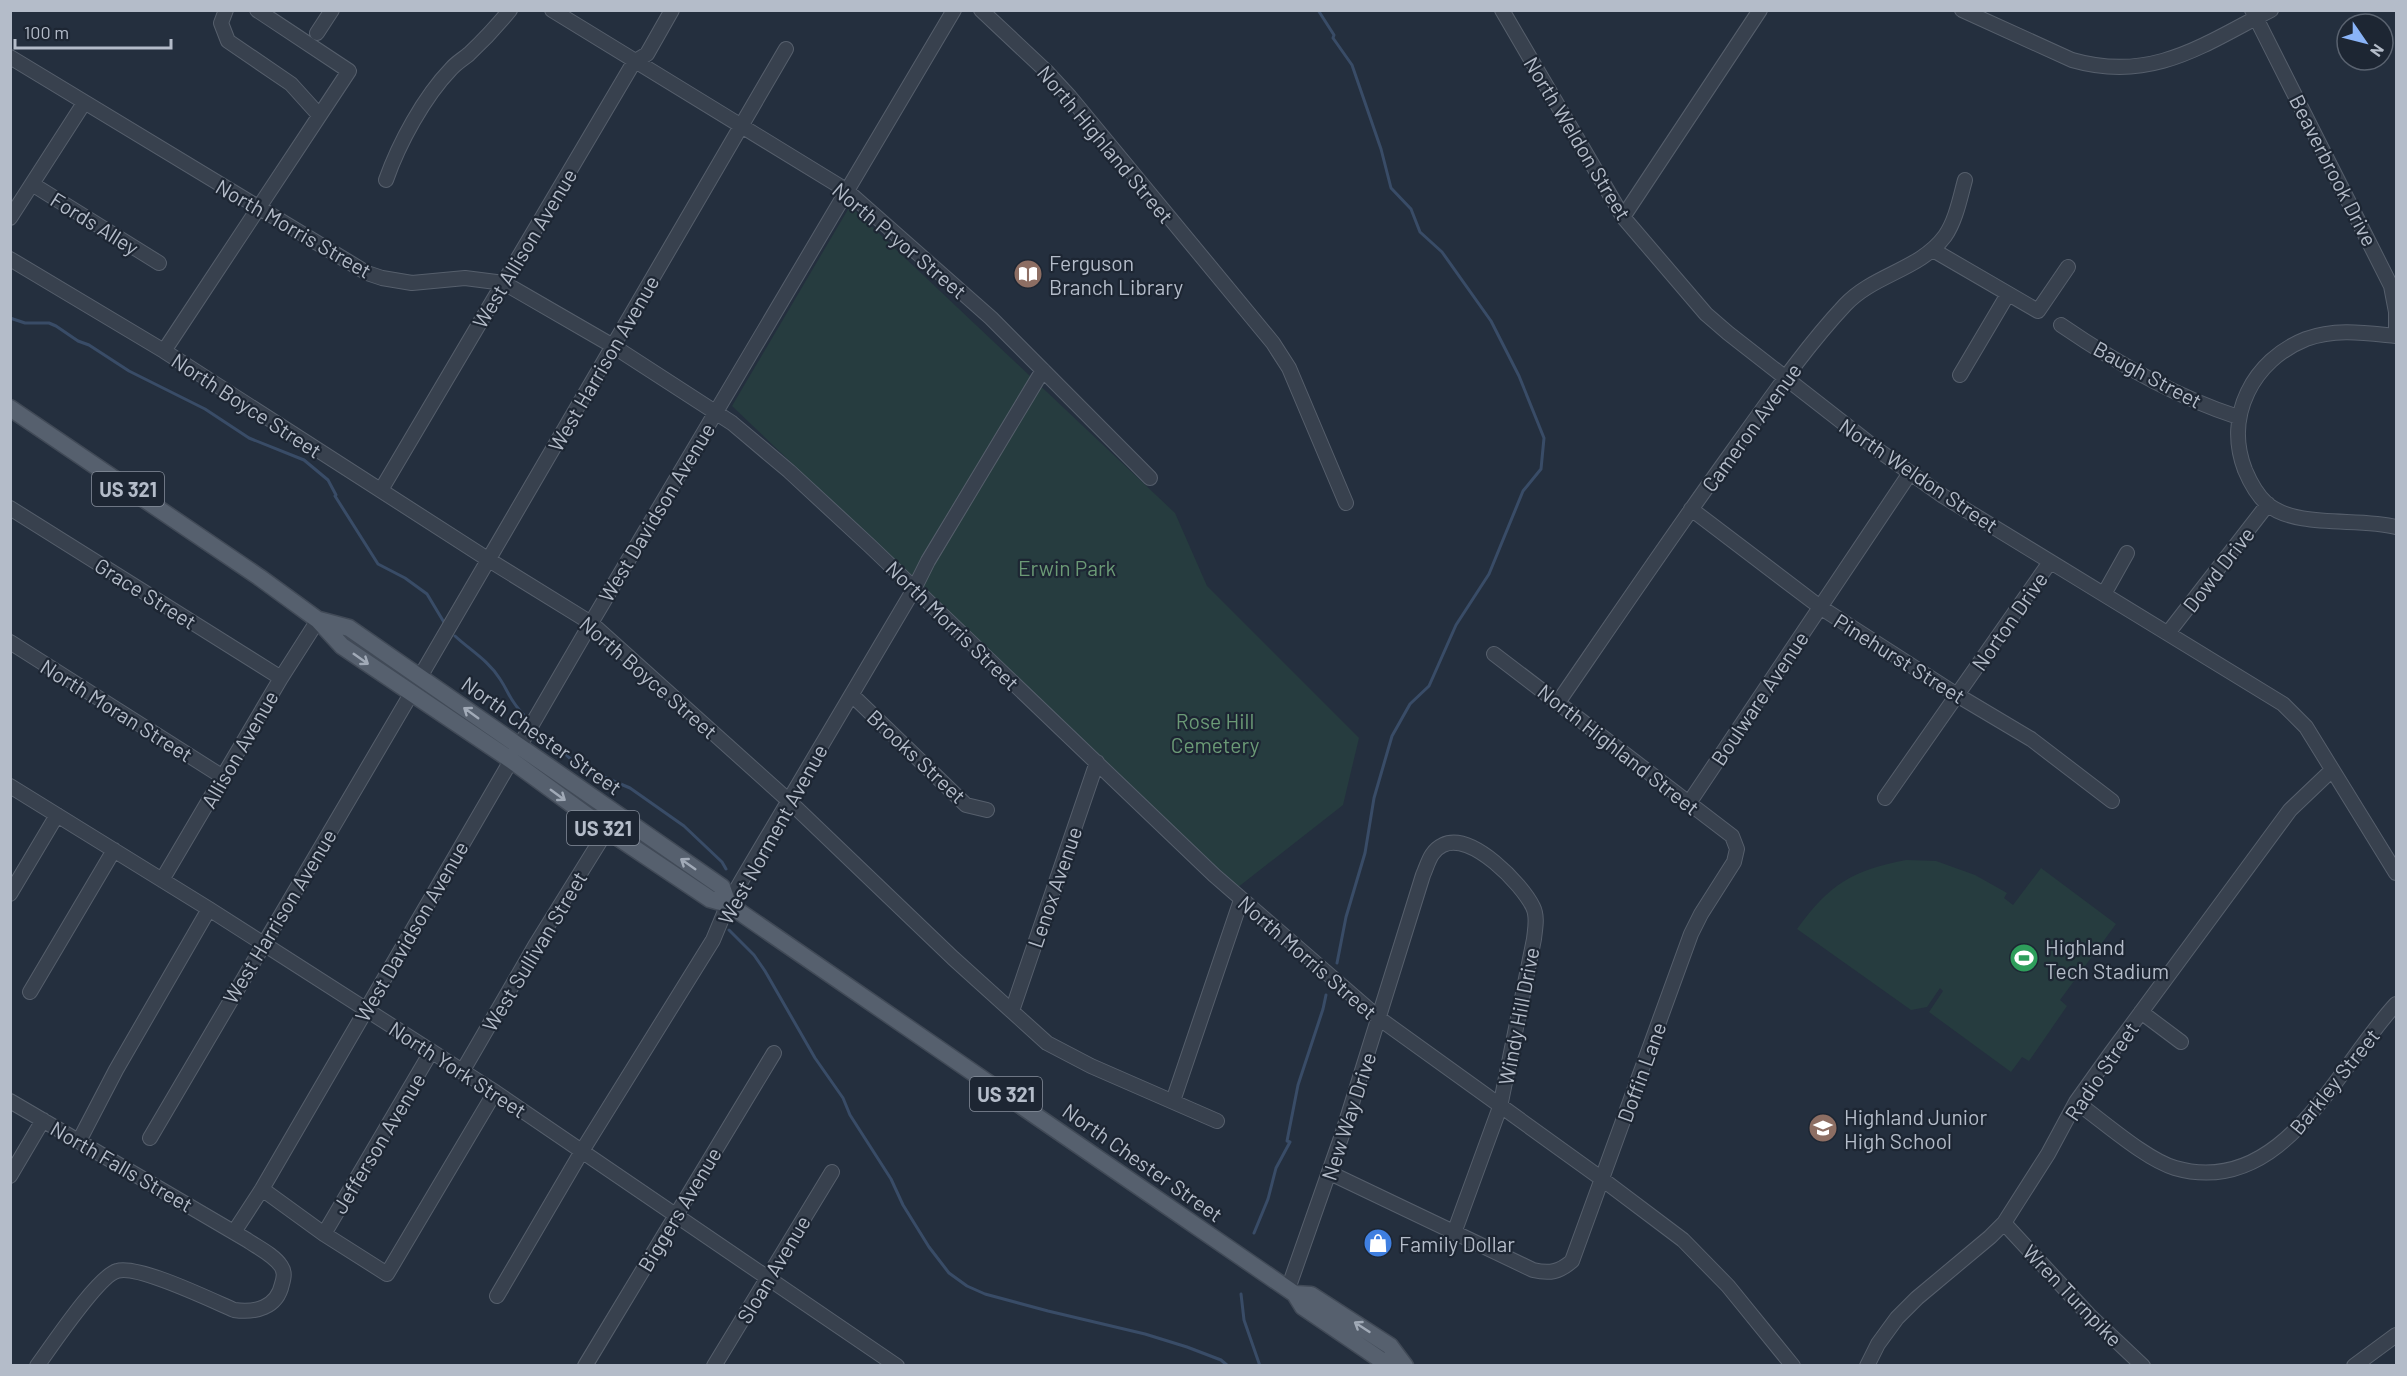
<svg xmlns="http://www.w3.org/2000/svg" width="2407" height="1376" font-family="Barlow,sans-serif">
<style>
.green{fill:#263c3f}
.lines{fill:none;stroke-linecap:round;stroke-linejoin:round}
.stream{stroke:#394c67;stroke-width:3}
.minor-casing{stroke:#565f6c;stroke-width:16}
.major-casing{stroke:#414a57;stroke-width:19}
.minor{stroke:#38414e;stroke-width:14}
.major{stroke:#56606e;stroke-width:16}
.oneway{stroke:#a1aab7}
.labels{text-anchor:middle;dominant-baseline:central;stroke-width:4.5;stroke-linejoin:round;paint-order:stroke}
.shield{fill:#1d2633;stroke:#878f9c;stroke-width:1.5}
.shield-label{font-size:20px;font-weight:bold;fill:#b4bcc9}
.street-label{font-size:21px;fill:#b4bcc9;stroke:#1d2633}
.poi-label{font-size:21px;fill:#b4bcc9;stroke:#1d2633;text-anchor:start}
.park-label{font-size:21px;fill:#6b9a76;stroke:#1d2633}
</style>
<rect width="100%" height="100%" fill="#242f3e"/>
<path class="green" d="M850 206 1175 513 1207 586 1359 738 1343 805 1237 888 732 406Z
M1906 860 1936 861 1975 875 2007 893 2004 898 2013 905 2041 868 2116 924 2060 1000 2067 1006 2029 1061 2022 1057 2011 1072 1929 1012 1943 991 1940 988 1927 1007 1911 1010 1797 929C1830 884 1851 871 1906 860Z"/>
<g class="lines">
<path class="stream" d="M1318 10 1334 35 1333 38 1352 65 1381 149 1391 188 1411 209 1420 232 1442 252 1491 321 1519 376 1544 438 1541 469 1523 491 1489 574 1456 625 1429 686 1410 704 1392 736 1374 798 1365 853 1346 917 1337 963
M10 318 25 323H49L56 326 78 341 89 345 129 371 205 409 249 438 304 460 328 480 336 495 335 496 378 564 405 578 427 594 445 624
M455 636C470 650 489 661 500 679 510 694 509 700 524 715
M545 735 578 766 630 788 684 826 722 862 726 869
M729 930 754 955 765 971 815 1058 843 1098 850 1115 891 1179 903 1205 929 1247 949 1273 967 1286 985 1294 1048 1311 1145 1334 1187 1347 1221 1360 1228 1366
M1254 1233 1268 1199 1276 1168 1290 1142 1287 1141 1298 1085 1323 1009 1326 995
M1241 1294 1244 1320 1260 1366"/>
<g class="minor-casing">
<path id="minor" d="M226 10 221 23 228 41 291 84 319 115
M552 10 846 190 991 318 1150 478
M981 10 1046 71 1070 97 1273 343 1289 368 1346 503
M1502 10 1623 217 1706 314 1728 333 1878 450 1943 496 2283 704 2306 727 2396 873
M1962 10 2072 60C2152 83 2203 45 2271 10
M2252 10 2391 286 2396 312V336
M317 33 332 10
M10 57 367 273 382 278 412 283 465 278 504 283 613 346 732 423 789 471 869 545 1214 875 1380 1019 1602 1179 1683 1240 1728 1286 1793 1366
M386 180C399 143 424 97 451 69 456 63 463 59 469 54 484 40 497 26 510 10
M32 184 159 263
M1623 217 1760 10
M10 218 84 103
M1933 250 2038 311 2068 267
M10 259 164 351 489 560 591 623 789 801 953 958 1047 1043 1091 1066 1217 1121
M2061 325C2115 362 2176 397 2238 417
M2396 336C2366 333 2336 328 2306 339 2253 360 2224 416 2245 470 2250 482 2257 495 2267 504 2297 529 2359 517 2396 527
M164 351 349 71 257 10
M1960 375 2008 294
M381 490 634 62 647 54 672 10
M10 508 281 678
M1691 509 1820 607 1957 695 2031 739 2112 801
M2104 594 2127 553
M2168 633 2268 504
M10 642 223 777
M420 677 786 49
M852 695 966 805 987 810
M1559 701C1616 618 1673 534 1732 452 1768 402 1803 350 1845 305 1874 274 1920 270 1945 236 1956 220 1960 198 1965 180
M10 786 209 909 495 1092 897 1366
M1885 798 2050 562
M1689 803 1910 473
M162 880 281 678 318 620
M10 894 57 815
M30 992 114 850
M1012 1011 1097 762
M2141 1012 2181 1042
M462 1072 535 946 607 830
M10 1101 247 1240C257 1247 274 1255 281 1266 285 1272 284 1277 282 1284 277 1308 255 1313 234 1310 211 1300 137 1264 117 1271 98 1276 51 1347 37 1366
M1173 1101 1241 900
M2076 1102C2103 1121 2145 1159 2175 1168 2283 1199 2337 1067 2396 1004
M150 1138 411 694
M79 1141 116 1070 209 909
M1330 1173 1533 1270C1550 1274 1559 1272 1572 1261L1691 934 1701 914 1734 862 1737 849 1732 836 1494 654
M10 1176 43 1120
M262 1189 324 1234 387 1274 495 1092
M2004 1223 2089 1315 2143 1366
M234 1232 262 1189 591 623 954 10
M324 1234 431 1052
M1288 1289 1342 1135 1423 875C1428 864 1430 851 1443 845 1471 831 1522 884 1533 907 1538 917 1535 929 1534 939L1500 1107 1454 1233
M497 1296 582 1151 713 940 728 904 743 878 914 589 928 561 1043 370
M585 1366 774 1053
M714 1366 832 1172
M1867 1366 1878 1344 1897 1318 1917 1298 1990 1237 2004 1223 2048 1154 2076 1102 2111 1053 2290 810 2332 770
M2354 1366 2396 1335"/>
</g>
<g class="major-casing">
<path id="major" d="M10 408 259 577 318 620 342 646 511 760 607 830 710 899 728 904 1295 1294 1303 1307 1381 1360 1402 1366
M319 620 349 628 722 887 728 904
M1295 1294 1311 1295 1390 1346 1405 1366"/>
</g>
<use href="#minor" class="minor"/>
<use href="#major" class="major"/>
</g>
<defs><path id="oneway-shaft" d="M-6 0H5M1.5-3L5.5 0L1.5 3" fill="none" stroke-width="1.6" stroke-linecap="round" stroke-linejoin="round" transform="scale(1.5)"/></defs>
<g class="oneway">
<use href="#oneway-shaft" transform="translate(361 659) rotate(35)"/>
<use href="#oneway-shaft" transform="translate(471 713) rotate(-144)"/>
<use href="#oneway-shaft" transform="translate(558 795) rotate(36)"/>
<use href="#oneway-shaft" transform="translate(688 864) rotate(-145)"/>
<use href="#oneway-shaft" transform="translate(1362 1327) rotate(-147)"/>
</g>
<defs>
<g id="library-disc" transform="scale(1.5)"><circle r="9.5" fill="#8d6e63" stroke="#1d2633"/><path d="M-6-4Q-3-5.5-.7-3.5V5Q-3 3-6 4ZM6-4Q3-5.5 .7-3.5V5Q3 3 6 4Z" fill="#fff"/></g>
<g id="stadium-disc" transform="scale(1.5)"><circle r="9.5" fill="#2e9e5b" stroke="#1d2633"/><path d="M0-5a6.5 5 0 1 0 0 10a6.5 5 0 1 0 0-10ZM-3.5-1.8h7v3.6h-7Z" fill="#fff"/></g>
<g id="school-disc" transform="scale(1.5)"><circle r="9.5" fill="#8d6e63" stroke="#1d2633"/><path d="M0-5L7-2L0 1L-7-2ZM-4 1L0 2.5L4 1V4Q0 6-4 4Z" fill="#fff"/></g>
<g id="shop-disc" transform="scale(1.5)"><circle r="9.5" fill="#3f7fe0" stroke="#1d2633"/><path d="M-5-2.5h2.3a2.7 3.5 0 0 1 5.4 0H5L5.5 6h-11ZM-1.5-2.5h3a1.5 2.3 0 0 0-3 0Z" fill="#fff"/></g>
</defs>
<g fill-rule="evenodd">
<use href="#library-disc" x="1028" y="274"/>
<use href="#stadium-disc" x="2024" y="958"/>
<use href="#school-disc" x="1823" y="1128"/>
<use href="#shop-disc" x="1378" y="1243"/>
</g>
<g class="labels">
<g class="shield">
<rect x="92" y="472" width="72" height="34" rx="4.5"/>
<rect x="567" y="811" width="72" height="34" rx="4.5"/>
<rect x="970" y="1077" width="72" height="34" rx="4.5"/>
</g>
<g class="shield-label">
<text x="128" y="489">US 321</text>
<text x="603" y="828">US 321</text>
<text x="1006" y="1094">US 321</text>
</g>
<g class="street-label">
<text transform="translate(1578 138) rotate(59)">North Weldon Street</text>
<text transform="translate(1106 144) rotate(50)">North Highland Street</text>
<text transform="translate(2334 170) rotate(63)">Beaverbrook Drive</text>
<text transform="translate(95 223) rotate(32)">Fords Alley</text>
<text transform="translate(294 228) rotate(30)">North Morris Street</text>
<text transform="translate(900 240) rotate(40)">North Pryor Street</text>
<text transform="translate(524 248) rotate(-59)">West Allison Avenue</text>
<text transform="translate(603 363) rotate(-60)">West Harrison Avenue</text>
<text transform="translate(2148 374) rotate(28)">Baugh Street</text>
<text transform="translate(247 405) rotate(33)">North Boyce Street</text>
<text transform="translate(1751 427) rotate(-54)">Cameron Avenue</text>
<text transform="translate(1919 475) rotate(34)">North Weldon Street</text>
<text transform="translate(656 512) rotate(-59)">West Davidson Avenue</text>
<text transform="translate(2218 569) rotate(-52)">Dowd Drive</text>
<text transform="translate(146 593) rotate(32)">Grace Street</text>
<text transform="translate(2009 621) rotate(-55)">Norton Drive</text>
<text transform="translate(953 625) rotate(44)">North Morris Street</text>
<text transform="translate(1900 658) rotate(32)">Pinehurst Street</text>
<text transform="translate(649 677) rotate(41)">North Boyce Street</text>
<text transform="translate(1759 698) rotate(-56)">Boulware Avenue</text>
<text transform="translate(117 710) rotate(32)">North Moran Street</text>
<text transform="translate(542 735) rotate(35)">North Chester Street</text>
<text transform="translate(239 749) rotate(-60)">Allison Avenue</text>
<text transform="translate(1619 749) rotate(38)">North Highland Street</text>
<text transform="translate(917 756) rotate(43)">Brooks Street</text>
<text transform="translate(772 834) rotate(-61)">West Norment Avenue</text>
<text transform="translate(1054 887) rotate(-71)">Lenox Avenue</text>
<text transform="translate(279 916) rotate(-59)">West Harrison Avenue</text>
<text transform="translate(411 931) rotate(-60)">West Davidson Avenue</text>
<text transform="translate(534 951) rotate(-59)">West Sullivan Street</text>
<text transform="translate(1308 957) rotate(41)">North Morris Street</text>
<text transform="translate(1518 1016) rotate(-79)">Windy Hill Drive</text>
<text transform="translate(458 1069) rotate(33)">North York Street</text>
<text transform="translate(2101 1071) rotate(-56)">Radio Street</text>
<text transform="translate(1641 1072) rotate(-70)">Doffin Lane</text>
<text transform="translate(2334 1081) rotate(-51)">Barkley Street</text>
<text transform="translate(1348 1116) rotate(-72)">New Way Drive</text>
<text transform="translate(378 1143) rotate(-59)">Jefferson Avenue</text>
<text transform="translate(1143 1162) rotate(35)">North Chester Street</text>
<text transform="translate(122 1166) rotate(30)">North Falls Street</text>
<text transform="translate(679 1209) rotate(-59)">Biggers Avenue</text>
<text transform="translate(773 1269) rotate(-59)">Sloan Avenue</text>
<text transform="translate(2073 1295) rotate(46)">Wren Turnpike</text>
</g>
<g class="poi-label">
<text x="1049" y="262">Ferguson<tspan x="1049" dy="24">Branch Library</tspan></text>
<text x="2045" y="946">Highland<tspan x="2045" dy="24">Tech Stadium</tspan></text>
<text x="1844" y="1116">Highland Junior<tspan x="1844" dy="24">High School</tspan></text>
<text x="1399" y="1243">Family Dollar</text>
</g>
<g class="park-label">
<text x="1067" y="567">Erwin Park</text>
<text x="1215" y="720">Rose Hill<tspan x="1215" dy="24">Cemetery</tspan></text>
</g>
</g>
<rect width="2407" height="1376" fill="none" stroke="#b4bcc9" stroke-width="24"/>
<g transform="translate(2365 42) rotate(125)"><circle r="28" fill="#1d2633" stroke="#59626f" stroke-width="1.5"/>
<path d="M0-4.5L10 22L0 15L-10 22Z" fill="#8ab4f8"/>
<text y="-9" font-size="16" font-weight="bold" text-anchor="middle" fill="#b4bcc9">N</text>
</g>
<path d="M15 39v9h156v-9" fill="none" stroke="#b4bcc9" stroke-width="3"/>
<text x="24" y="39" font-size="18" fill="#b4bcc9" stroke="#1d2633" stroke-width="4.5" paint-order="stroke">100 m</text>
</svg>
